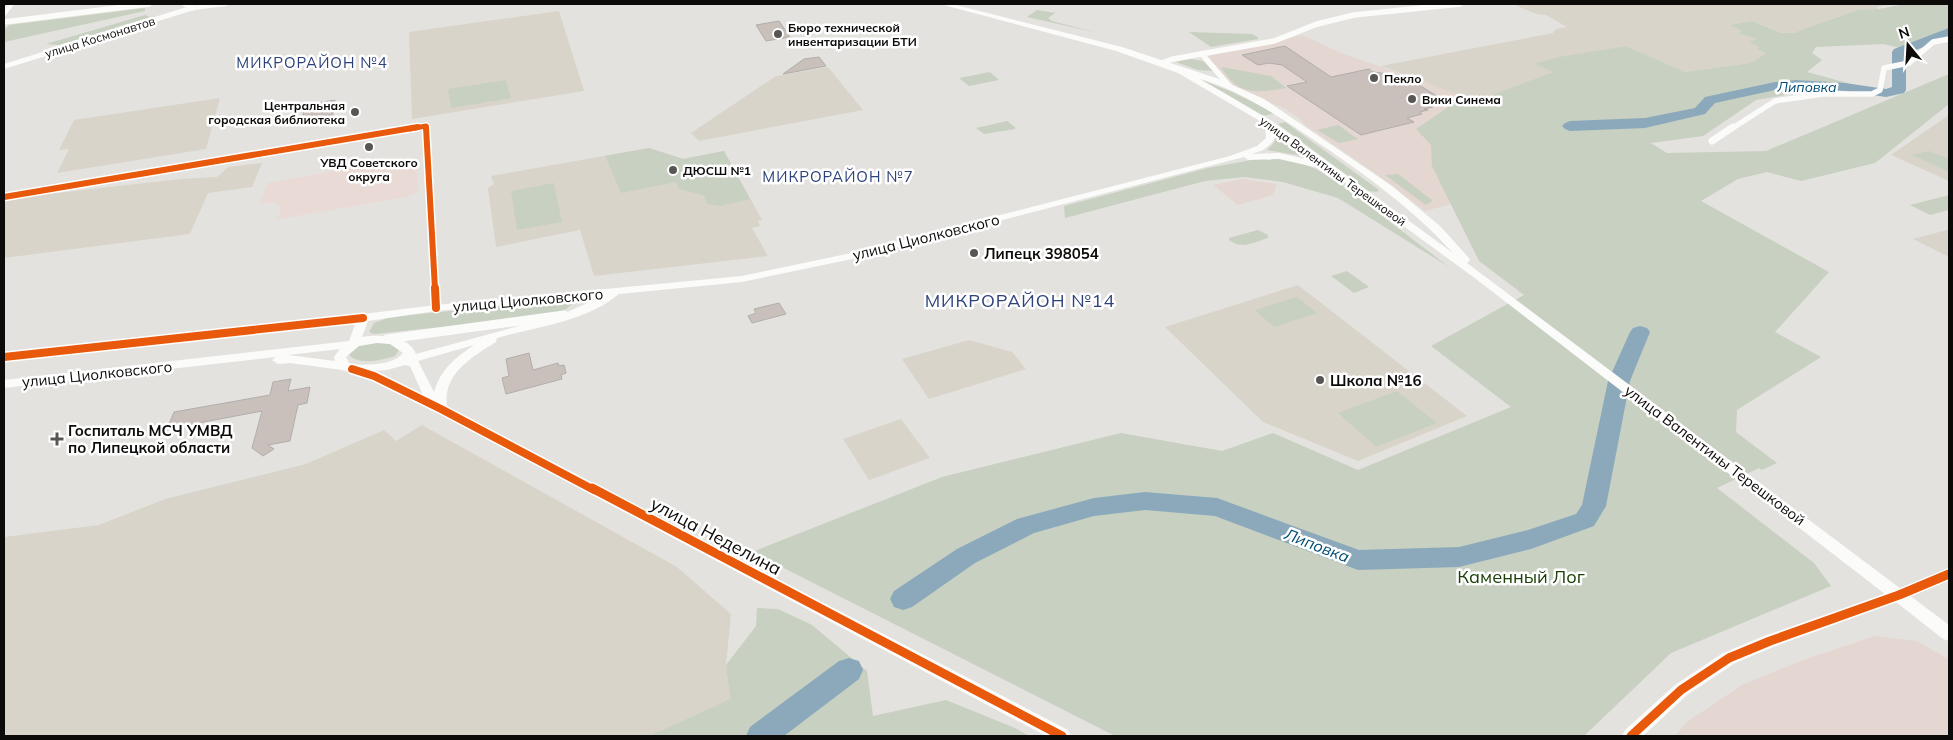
<svg xmlns="http://www.w3.org/2000/svg" width="1953" height="740" font-family="Mulish,sans-serif">
<style>
.commercial{fill:#e4d6d0}
.built{fill:#d9d4ca}
.medical{fill:#e9dad5}
.green{fill:#c7d0c1}
.lines{fill:none;stroke-linecap:round;stroke-linejoin:round}
.river{fill:#8ca9bc;fill-rule:evenodd}
.building{fill:#cac0bb;stroke:#b0aeab}
.street-far3{stroke:#fbfbfa;stroke-width:5.5}
.street-far2{stroke:#fbfbfa;stroke-width:7}
.street-far1{stroke:#fbfbfa;stroke-width:9}
.street{stroke:#fbfbfa;stroke-width:11}
.secondary{fill:#fbfbfa;fill-rule:evenodd}
.cycleway-far3-casing{stroke:#fff;stroke-width:7}
.cycleway-far2-casing{stroke:#fff;stroke-width:9}
.cycleway-far1-casing{stroke:#fff;stroke-width:11}
.cycleway-casing{stroke:#fff;stroke-width:12}
.cycleway-far3{stroke:#e8590c;stroke-width:5}
.cycleway-far2{stroke:#e8590c;stroke-width:6}
.cycleway-far1{stroke:#e8590c;stroke-width:8}
.cycleway{stroke:#e8590c;stroke-width:9}
.poi-dot{fill:#585654;stroke:#fff;stroke-width:2}
.labels{text-anchor:middle;dominant-baseline:central;stroke-width:5;stroke-linejoin:round;paint-order:stroke}
.far-poi-label{font-size:12px;font-weight:bold;fill:#0d0b09;stroke:#fff;text-anchor:start}
.far-street-label{font-size:12px;fill:#0d0b09;stroke:#fff}
.far-water-label{font-size:14px;font-style:italic;fill:#004c74;stroke:#fff}
.far-quarter-label{font-size:15px;letter-spacing:1px;fill:#2e427c;stroke:#fff}
.street-label{font-size:15px;fill:#0d0b09;stroke:#fff}
.poi-label{font-size:15px;font-weight:bold;fill:#0d0b09;stroke:#fff;text-anchor:start}
.water-label{font-size:16px;font-style:italic;fill:#004c74;stroke:#fff}
.quarter-label{font-size:18px;letter-spacing:1px;fill:#2e427c;stroke:#fff}
.near-street-label{font-size:18px;fill:#0d0b09;stroke:#fff}
.near-park-label{font-size:18px;fill:#1b4108;stroke:#fff}
</style>
<rect width="100%" height="100%" fill="#e4e2de"/>
<path class="commercial" d="M1302 35 1341 53 1464 96 1416 129 1431 145 1433 166 1451 204 1425 211 1376 174 1305 125 1300 119 1287 110 1234 86 1205 54 1277 42Z
M1242 179 1277 184 1273 195 1238 205 1213 185Z
M1875 636 1916 641 1949 659V736H1675L1687 722 1742 685 1803 660Z"/>
<path class="built" d="M1513 4H1893L1876 7 1879 9 1858 10 1798 31 1796 33H1783L1752 21 1731 25 1758 40 1750 42 1761 47 1768 53 1750 63 1685 72 1626 46 1535 63 1554 72 1476 101 1381 66 1553 33 1556 29 1567 27 1546 15 1536 14Z
M559 11 584 91 412 119 409 32Z
M828 67 863 110 699 141 691 133 776 76Z
M220 98 206 149 57 173 69 149 59 150 74 120Z
M1949 115V181L1891 155Z
M649 148 683 159 724 151 762 220 758 221 760 226 752 228 768 256 594 276 580 230 496 247 488 188 494 184 491 176Z
M262 163 252 187 208 193 190 234 4 258V199L180 179 217 177 228 167Z
M1949 229V257L1913 239 1943 231Z
M1298 285 1467 416 1358 461 1263 422 1165 327Z
M969 340 1012 352 1026 369 929 399 902 359Z
M901 419 930 458 869 480 843 439Z
M422 425 677 567 731 614 726 665 730 699 649 736H4V537L99 525 165 499 306 464 384 430 396 441Z"/>
<path class="medical" d="M416 157 418 192 406 197 274 220 279 217 281 208 276 203H260L267 183Z"/>
<path class="green" d="M1905 4H1949V35L1912 44 1913 51 1883 44 1816 47 1812 53 1822 60 1807 72 1862 87 1866 91 1820 89 1756 100 1703 136 1651 143 1667 153 1766 151 1949 74V104L1875 163 1801 181 1767 172 1738 179 1701 201 1829 272 1775 332 1821 357 1737 410 1736 432 1777 463 1762 470 1759 468 1717 488 1814 563 1831 586 1671 653 1584 736H1115L752 552 942 477 1121 433 1222 451 1273 433 1358 470 1511 407 1431 346 1524 295 1479 261 1432 166 1431 145 1416 129 1464 96 1476 101 1553 72 1534 63 1554 59 1553 58 1626 46 1685 72 1750 63 1767 53 1757 49 1760 47 1749 42 1757 39 1738 33 1742 31 1730 25 1752 21 1782 33H1796L1798 31 1858 10 1879 9Z
M145 8V11L4 42V30L9 25Z
M1037 10 1055 13 1048 18 1052 21 1098 33 1027 17Z
M145 15 150 17 59 45 46 44Z
M1189 32 1252 34 1258 37V39L1211 47Z
M1190 59 1203 61 1213 71 1198 70 1176 62Z
M1221 67 1271 76 1286 88C1257 93 1238 96 1221 67Z
M990 72 999 80 969 86 959 78Z
M1194 77 1232 92 1275 113 1263 116 1223 92Z
M506 80 511 98 451 108 448 89Z
M1007 121 1015 127V129L984 134 976 128Z
M1285 122 1379 190 1377 192 1368 191 1278 124Z
M1338 125 1358 139 1339 143 1317 130Z
M1277 136 1303 156 1267 150 1273 144Z
M649 148 683 159 724 151 750 199 720 206 708 204 703 195 679 189 676 182 621 193 605 156Z
M1929 151 1949 159V172L1912 155Z
M1262 158H1281L1295 161 1316 169 1339 183 1449 267 1338 198 1283 182 1244 177 1205 181 1065 218 1064 206 1208 168Z
M1398 174 1432 200V201L1426 205 1385 175Z
M554 183 562 222 517 230 511 191Z
M1949 195V210L1930 215 1910 205Z
M1258 230 1268 235V238C1255 242 1241 250 1229 240V238Z
M1347 271 1369 287 1354 293 1331 276Z
M1297 297 1317 313 1274 327 1255 310Z
M569 299 577 300 565 310 546 316 374 334 369 332 374 323 390 317Z
M369 343C379 343 393 341 399 350L395 356C381 360 363 365 351 357L349 354 358 346Z
M1397 391 1437 423 1376 447 1338 413Z
M757 608 778 609 812 625 867 671 873 716 946 700 1015 728 1029 736H649L730 699 726 665 756 626Z"/>
<g class="lines">
<path class="river" d="M1949 28V37L1906 54V90L1904 93 1886 97 1845 91 1796 88 1775 90 1715 103 1705 114 1645 128 1570 131 1565 129 1562 126 1565 123 1570 121 1645 118 1695 108 1705 97 1775 82 1796 80 1845 83 1886 89 1892 87V52L1894 49Z
M1640 326 1647 328 1650 332 1630 381 1606 506 1594 526 1531 549 1459 567 1358 570 1215 516 1145 510 1094 516 1034 533 975 563 912 607 903 610 894 607 890 599 894 591 957 549 1017 519 1094 498 1145 492 1217 498 1359 550 1459 547 1528 530 1576 514 1582 505 1608 381 1630 332 1633 328Z
M849 658 859 661 863 670 859 679 784 736H746L750 727 839 661Z"/>
</g>
<path class="building" d="M779 21 790 37 766 41 756 25Z
M1285 46 1331 77 1369 69 1373 72 1404 76 1442 99 1428 104 1433 107 1424 109 1428 110 1420 112 1422 114 1407 118 1414 122 1361 135 1287 86 1307 82 1282 65 1269 63 1258 65 1242 55Z
M819 57 826 66 783 74 804 59Z
M335 100 332 120 301 125 305 105Z
M779 303 786 314 752 323 748 316 756 313 754 309Z
M529 353 533 370 558 363 559 366 564 365 566 373 561 375 562 379 506 394 502 378 509 376 506 359Z
M291 379 288 391 310 387 307 403 298 405 290 441 268 445 274 449 263 456 252 448 262 411 167 429 174 412 270 395 273 382Z"/>
<g class="lines">
<path class="street-far3" d="M185 4 193 8
M4 13 11 4
M4 22 149 4
M1202 54 1230 87
M1161 63 1173 59 1274 41 1317 24 1354 15 1460 4
M410 129 426 126V129
M1731 129 1775 101 1823 94H1872L1880 90 1884 68 1909 63 1933 42 1949 39"/>
<path class="street-far2" d="M426 127 435 289
M1712 141 1733 127
M4 197 418 127"/>
<path class="street-far1" d="M435 288 436 308
M387 339 564 315"/>
<path class="street" d="M1899 595 1949 574"/>
<path class="secondary" d="M210 4H230L226 6 194 10 4 69V64L190 6Z
M940 4H952L1122 47 1219 79 1264 99 1392 186 1440 226 1469 258 1470 260 1467 263 1949 625V641L1943 639 1896 602 1776 646 1735 663 1687 695 1643 736H1622L1625 730 1675 685 1723 653 1764 636 1885 594 1476 279 1323 167 1319 168 1279 159 1248 160 1244 157 857 258 742 282 619 294C585 322 539 326 497 338L496 342C472 357 442 374 447 407L1068 730 1071 736H1046L436 412 370 379 342 370 290 363 278 364 272 360 276 357 4 388V380L349 341 356 322 4 361V353L363 314 436 305 742 276 856 252 1230 156 1257 146 1266 138 1265 124 1178 73 1116 51ZM1200 79C1241 91 1276 115 1311 138 1362 172 1412 208 1453 253L1272 121ZM1275 132 1315 161 1279 153 1252 154 1263 150 1274 141ZM603 296 563 314 416 354C409 335 379 334 362 337L368 321 436 311ZM377 343 390 344 403 353C392 366 370 364 353 365L349 363 346 357 359 346ZM474 345C456 357 440 370 434 392L418 361ZM340 349 334 357 335 361 288 355ZM405 365 410 366 423 395 372 371 387 370Z"/>
<g class="cycleway-far3-casing">
<path id="cycleway-far3" d="M410 129 426 126V129"/>
</g>
<g class="cycleway-far2-casing">
<path id="cycleway-far2" d="M426 127 435 289
M4 197 418 127"/>
</g>
<g class="cycleway-far1-casing">
<path id="cycleway-far1" d="M435 288 436 308
M4 357 363 318
M352 369 374 376 441 409 594 490"/>
</g>
<g class="cycleway-casing">
<path id="cycleway" d="M592 488 1062 736
M1631 736 1681 690 1729 658 1770 641 1899 595 1949 574"/>
</g>
<use href="#cycleway-far3" class="cycleway-far3"/>
<use href="#cycleway-far2" class="cycleway-far2"/>
<use href="#cycleway-far1" class="cycleway-far1"/>
<use href="#cycleway" class="cycleway"/>
</g>
<g class="poi-dot">
<circle cx="778" cy="34" r="5"/>
<circle cx="1374" cy="78" r="5"/>
<circle cx="1412" cy="99" r="5"/>
<circle cx="355" cy="112" r="5"/>
<circle cx="369" cy="147" r="5"/>
<circle cx="673" cy="170" r="5"/>
<circle cx="974" cy="253" r="5"/>
<circle cx="1320" cy="380" r="5"/>
<path d="M54.5 431.5h5v5h5v5h-5v5h-5v-5h-5v-5h5z"/>
</g>
<g class="labels">
<g class="far-poi-label">
<text x="788" y="27">Бюро технической<tspan x="788" dy="14">инвентаризации БТИ</tspan></text>
<text x="1384" y="78">Пекло</text>
<text x="1422" y="99">Вики Синема</text>
<text x="345" y="105" text-anchor="end">Центральная<tspan x="345" dy="14">городская библиотека</tspan></text>
<text x="369" y="162" text-anchor="middle">УВД Советского<tspan x="369" dy="14">округа</tspan></text>
<text x="683" y="170">ДЮСШ №1</text>
</g>
<g class="far-street-label">
<text transform="translate(100 37) rotate(-17)">улица Космонавтов</text>
<text transform="translate(1333 171) rotate(36)">улица Валентины Терешковой</text>
</g>
<g class="far-water-label">
<text x="1807" y="87">Липовка</text>
</g>
<g class="far-quarter-label">
<text x="312" y="62">МИКРОРАЙОН №4</text>
<text x="838" y="176">МИКРОРАЙОН №7</text>
</g>
<g class="street-label">
<text transform="translate(926 237) rotate(-14)">улица Циолковского</text>
<text transform="translate(528 300) rotate(-5)">улица Циолковского</text>
<text transform="translate(97 374) rotate(-6)">улица Циолковского</text>
<text transform="translate(1715 455) rotate(37)">улица Валентины Терешковой</text>
</g>
<g class="poi-label">
<text x="984" y="253">Липецк 398054</text>
<text x="1330" y="380">Школа №16</text>
<text x="68" y="430">Госпиталь МСЧ УМВД<tspan x="68" dy="17">по Липецкой области</tspan></text>
</g>
<g class="water-label">
<text transform="translate(1317 545) rotate(21)">Липовка</text>
</g>
<g class="quarter-label">
<text x="1020" y="300">МИКРОРАЙОН №14</text>
</g>
<g class="near-street-label">
<text transform="translate(716 536) rotate(28)">улица Неделина</text>
</g>
<g class="near-park-label">
<text x="1521" y="576">Каменный Лог</text>
</g>
</g>
<rect width="1953" height="740" fill="none" stroke="#0d0b09" stroke-width="10"/>
<g transform="translate(1908 45) rotate(342)" stroke="#ffffff" stroke-width="4" paint-order="stroke">
<path d="M0-4L9 19L0 12L-9 19Z" fill="#0d0b09"/>
<text y="-8" font-size="14" font-weight="bold" text-anchor="middle" fill="#0d0b09">N</text>
</g>
</svg>
